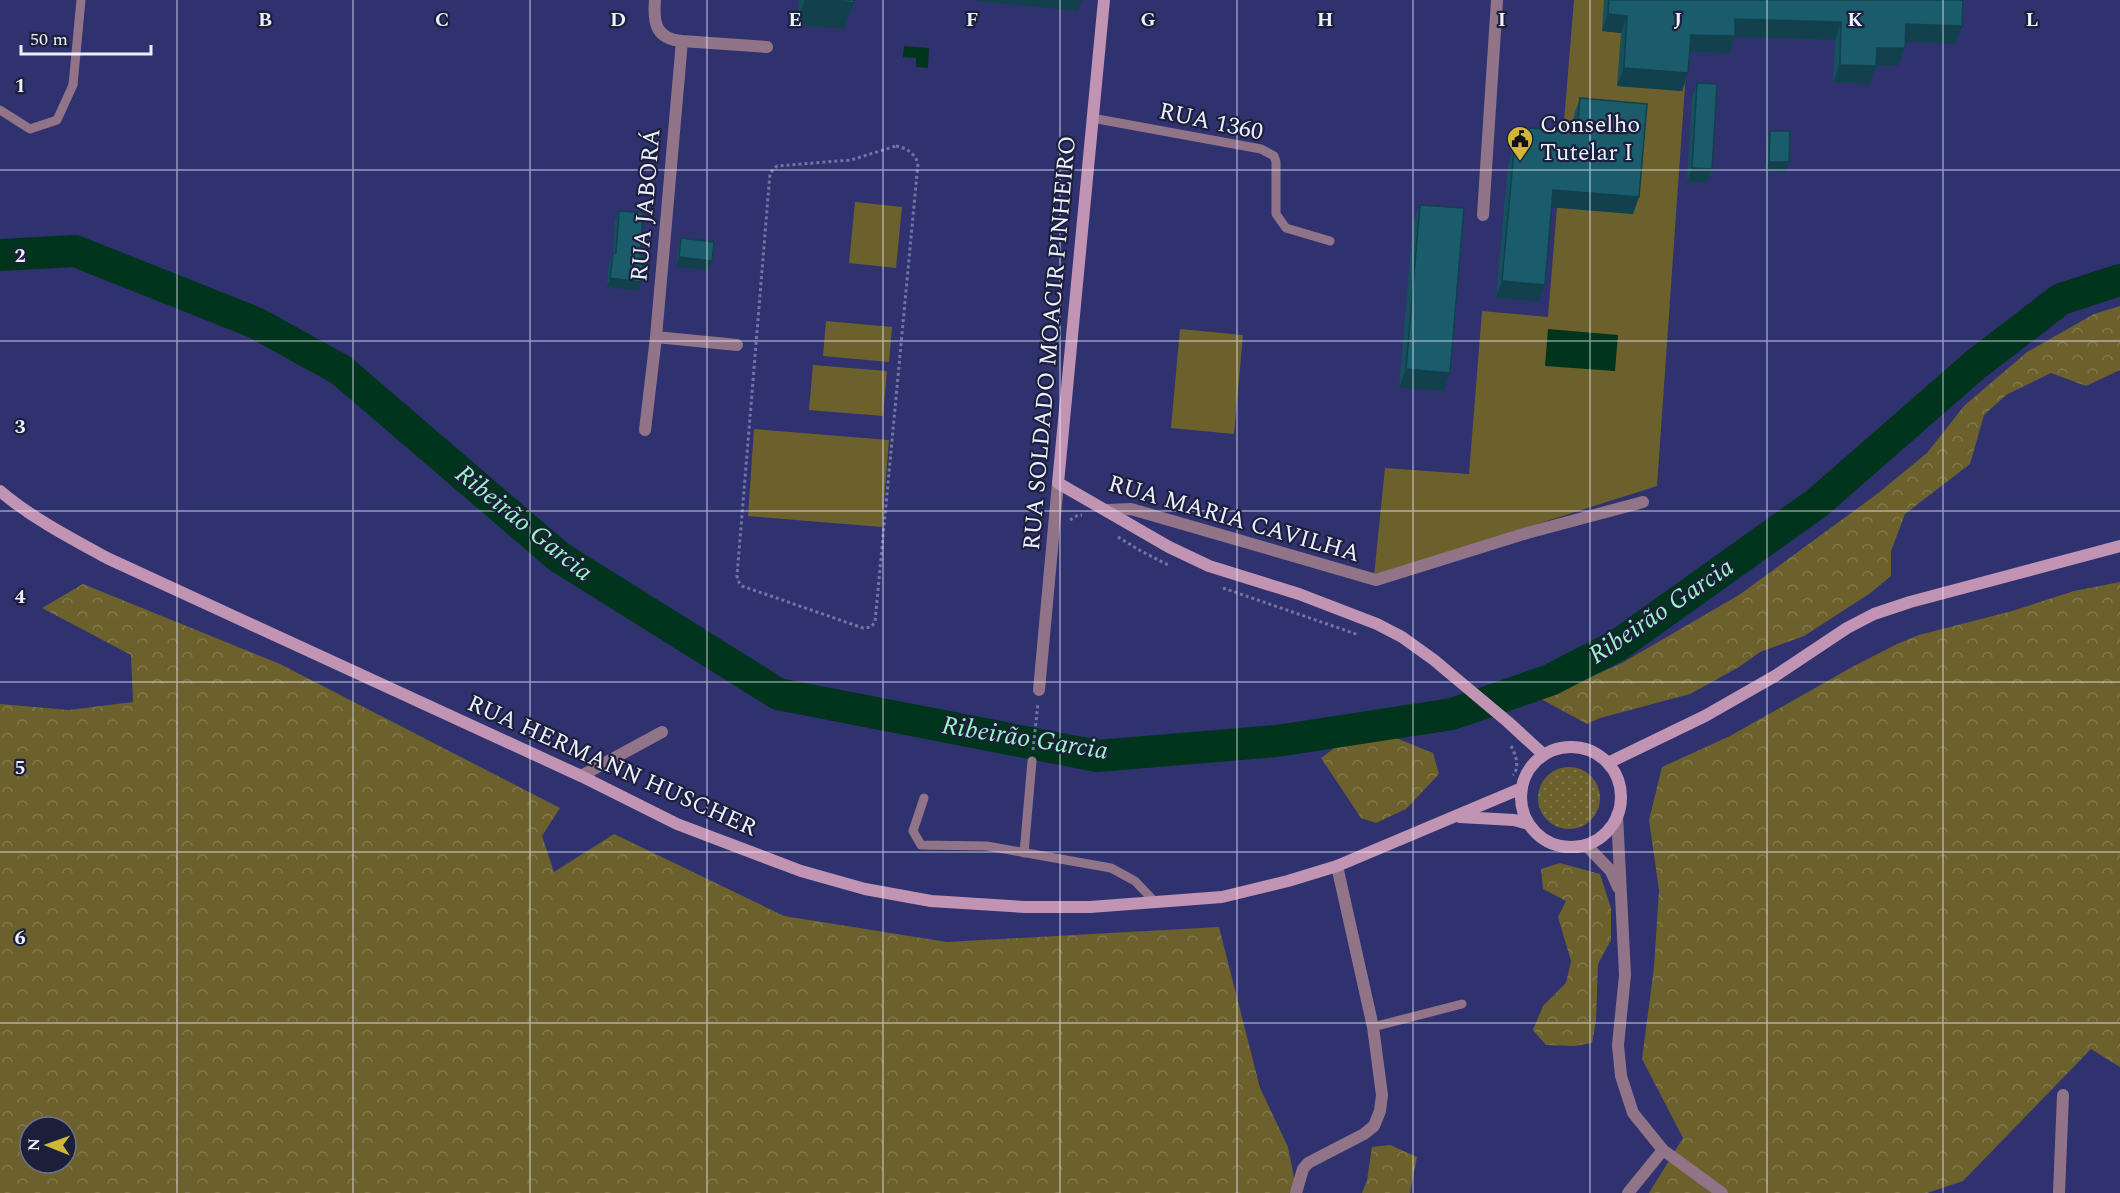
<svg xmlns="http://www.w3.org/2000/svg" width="2120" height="1193" font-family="Spectral,serif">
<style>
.grass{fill:url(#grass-dots)}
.forest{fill:url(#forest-crowns);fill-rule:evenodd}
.green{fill:#6c612c}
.water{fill:#00341d}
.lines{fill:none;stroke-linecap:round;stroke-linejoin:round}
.river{stroke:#00341d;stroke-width:32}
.path{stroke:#7275a2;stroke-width:3;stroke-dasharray:3 3;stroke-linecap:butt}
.lane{stroke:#927489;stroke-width:9}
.street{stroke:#927489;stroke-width:12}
.secondary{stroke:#c294b4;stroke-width:12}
.wall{fill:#164f5d}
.shaded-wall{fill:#12404c}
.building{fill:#1a5c6c;stroke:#12404c;stroke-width:1.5}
.grid{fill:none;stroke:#eceffe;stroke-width:1.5;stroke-opacity:0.55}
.labels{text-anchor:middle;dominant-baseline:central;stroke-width:4.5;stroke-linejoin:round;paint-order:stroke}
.street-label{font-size:24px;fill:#eceffe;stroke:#1c1f3a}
.poi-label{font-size:24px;fill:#eceffe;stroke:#1c1f3a;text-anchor:start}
.water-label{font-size:26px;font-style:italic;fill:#9af7c2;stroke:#1c1f3a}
.grid-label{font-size:20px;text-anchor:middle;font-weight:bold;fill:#eceffe;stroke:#1c1f3a;stroke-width:4.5;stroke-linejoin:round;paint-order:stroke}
</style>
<defs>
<pattern id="grass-dots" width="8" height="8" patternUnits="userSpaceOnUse" patternTransform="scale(1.5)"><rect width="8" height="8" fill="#6c612c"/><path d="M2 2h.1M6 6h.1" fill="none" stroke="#81784c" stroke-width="1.8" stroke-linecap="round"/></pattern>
<pattern id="forest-crowns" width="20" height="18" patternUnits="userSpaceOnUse" patternTransform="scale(1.5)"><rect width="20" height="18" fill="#6c612c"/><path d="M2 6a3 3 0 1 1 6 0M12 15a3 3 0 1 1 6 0" fill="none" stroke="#81784c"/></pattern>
</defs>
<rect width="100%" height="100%" fill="#2f326f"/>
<path class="grass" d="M1538 798a31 31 0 1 1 62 0a31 31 0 1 1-62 0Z"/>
<path class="forest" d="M2120 306V370L2086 386 2051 373 2006 395 1984 415 1970 464 1905 514 1891 551V576L1869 594 1804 636 1760 652 1739 667 1690 694 1600 718 1587 724 1541 699 1622 663 1739 595 1877 494 1927 453 1964 406 2027 352 2094 314Z
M2120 582V1067L2091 1049 1963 1181 1927 1193H1649L1683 1138 1642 1059 1654 967 1659 890 1649 820 1662 767 1730 736 1854 666 1897 644 1919 635 2012 611 2074 591Z
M83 584 280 664 560 808 542 836 554 872 614 834 784 916 947 942 1219 927 1260 1088 1288 1147 1297 1193H0V704L69 710 133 702 131 655 42 608ZM30 1127H66V1163H30Z
M1391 736 1433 753 1439 774 1406 809 1376 823 1361 818 1321 758 1337 746Z
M1560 863 1600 874 1611 908V940L1598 964 1596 1021 1592 1043 1574 1046 1546 1045 1533 1030 1543 1006 1566 983 1571 961 1558 917 1566 901 1543 889 1541 869Z
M1390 1145 1417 1157 1410 1193H1362L1367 1180 1372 1147Z"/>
<path class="green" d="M1574 0H1691L1657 486 1374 576 1385 468 1469 474 1482 311 1548 317Z
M855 202 902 207 896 268 849 263Z
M826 321 892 327 889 362 823 356Z
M1180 329 1243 335 1234 434 1171 428Z
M813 365 887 371 883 416 809 410Z
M754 429 889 440 882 527 748 516Z"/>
<path class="water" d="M904 46 929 48 928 68 916 67V58L903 57Z
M1548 329 1618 335 1615 371 1545 366Z"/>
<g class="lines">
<path class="river" d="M0 255 75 251 256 323 341 370 559 557 778 694 1097 756 1277 741 1452 714 1550 680 1618 645 1817 503 1975 365 2061 299 2120 280"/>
<path class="path" d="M896 146C907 148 914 153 918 163L875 622 871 627 863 628 742 586 738 581 737 576 770 173 777 166 851 160Z
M1070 520 1078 515H1082
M1118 537 1141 551 1170 566
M1223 588 1359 635
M1511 746C1516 755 1520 767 1513 775
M1033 750 1038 703"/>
<path class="lane" d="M0 110 30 129 57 120 73 85 81 0
M1092 118 1261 149 1274 156 1276 162V214L1286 228 1330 241
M924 798 913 831 921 845 987 846 1111 868 1135 881 1156 903
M1024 853 1032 761
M1373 1027 1462 1004"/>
<path class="street" d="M682 41 767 47
M1483 215 1497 0
M656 337 737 345
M645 430 656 337 682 41C656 39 653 23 655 0
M1106 510 1131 509 1376 580 1527 533 1643 502
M1039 690 1058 483
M581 776 662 732
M1617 815 1625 975 1618 1045 1621 1076 1633 1113 1663 1150 1722 1193
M1586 845 1611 871 1618 887
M1296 1193 1303 1169 1308 1163 1364 1134 1374 1126 1380 1111 1382 1095 1373 1027 1337 866
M1628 1193 1663 1150
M2059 1193 2063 1095"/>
<path class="secondary" d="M1104 0 1058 483 1169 547 1209 566 1299 594 1377 624 1402 637 1434 660 1508 722 1544 755
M0 491C32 518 70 538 107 558L581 776 677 824 801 871 865 889 931 901 1025 907H1090L1222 897 1288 881 1337 866 1522 788
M1521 797a50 50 0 1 1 100 0a50 50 0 1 1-100 0Z
M1608 763 1705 716 1775 676 1847 628 1874 614 1910 602 2120 546
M1460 817 1514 820 1529 824"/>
</g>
<path class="wall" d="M799 0H854L844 29 796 25Z
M1604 0H1963L1956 44 1905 42 1898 66 1876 65 1870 84 1833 82 1835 40 1735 37 1729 53 1690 52 1688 73 1682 91 1617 86 1621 33 1602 31Z
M1697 83 1712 169 1707 183 1687 182 1692 97Z
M1580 98 1633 214 1551 207 1539 302 1496 298 1508 165 1511 157 1512 144 1518 127 1572 131 1574 115Z
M1770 131 1785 172 1765 171 1767 140Z
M1420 205 1443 391 1399 388 1413 223Z
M619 211 638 291 607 287 609 262 613 253 615 221Z
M681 238 712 261 709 270 676 267 678 248Z"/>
<path class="shaded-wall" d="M805 0H826L854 3 844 29 796 25Z
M977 0H1061L1081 2 1078 11 977 1Z
M1608 14 1627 16 1621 33 1602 31Z
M1735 19 1841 22 1835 40 1735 37 1729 53 1685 52 1691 35Z
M1906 24 1962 26 1956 44 1899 42Z
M1877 48H1905L1898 66 1871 65Z
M1840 65 1876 66 1870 84 1833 82Z
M1624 68 1688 73 1682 91 1617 86Z
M1769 162H1789L1785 172 1765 171Z
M1692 168 1712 169 1707 183 1687 182Z
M1553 190 1639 197 1633 214 1547 207Z
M679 257 712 261 709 270 676 267Z
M610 278 641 282 638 291 607 287Z
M1502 281 1545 285 1539 302 1496 298Z
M1406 369 1450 373 1443 391 1399 388Z"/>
<path class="building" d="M826 0H854V3Z
M1061 0H1082L1081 2Z
M1609 0H1963L1962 26 1906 24 1905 48H1877L1876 66 1840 65 1841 22 1735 19V36L1691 35 1688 73 1624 68 1627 16 1608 14Z
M1697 83 1717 84 1712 169 1692 168Z
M1580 98 1647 104 1639 197 1553 190 1545 285 1502 281 1512 172 1514 148H1517L1518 127 1577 132Z
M1770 131H1790L1789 162H1769Z
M1420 205 1464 208 1450 373 1406 369Z
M619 211 643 213 640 256 644 257 641 282 610 278 613 253H616Z
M681 238 714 242 712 261 679 257Z"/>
<path class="grid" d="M177 0V1193M353 0V1193M530 0V1193M707 0V1193M883 0V1193M1060 0V1193M1237 0V1193M1413 0V1193M1590 0V1193M1767 0V1193M1943 0V1193M0 170H2120M0 341H2120M0 511H2120M0 682H2120M0 852H2120M0 1023H2120"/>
<defs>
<g id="civic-pin" transform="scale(1.35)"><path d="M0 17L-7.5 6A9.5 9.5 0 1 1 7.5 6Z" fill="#d0b736" stroke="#1c1f3a"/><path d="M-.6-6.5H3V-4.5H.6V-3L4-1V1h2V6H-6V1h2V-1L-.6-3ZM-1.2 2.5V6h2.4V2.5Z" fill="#111"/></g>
</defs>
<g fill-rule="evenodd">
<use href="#civic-pin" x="1520" y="139"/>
</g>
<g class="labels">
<g class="street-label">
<text transform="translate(1211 122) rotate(12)">RUA 1360</text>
<text transform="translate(646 205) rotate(-85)">RUA JABORÁ</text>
<text transform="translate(1050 343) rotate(-85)">RUA SOLDADO MOACIR PINHEIRO</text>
<text transform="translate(1234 519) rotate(16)">RUA MARIA CAVILHA</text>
<text transform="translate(612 766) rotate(24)">RUA HERMANN HUSCHER</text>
</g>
<g class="poi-label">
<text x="1540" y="125">Conselho<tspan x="1540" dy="28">Tutelar I</tspan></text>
</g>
<g class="water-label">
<text transform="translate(524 523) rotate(39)">Ribeirão Garcia</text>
<text transform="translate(1661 611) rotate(-34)">Ribeirão Garcia</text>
<text transform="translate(1025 738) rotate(9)">Ribeirão Garcia</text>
</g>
</g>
<g class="grid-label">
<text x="265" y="26">B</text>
<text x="442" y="26">C</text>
<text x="618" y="26">D</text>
<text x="795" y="26">E</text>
<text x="972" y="26">F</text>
<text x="1148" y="26">G</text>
<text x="1325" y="26">H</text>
<text x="1502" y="26">I</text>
<text x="1678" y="26">J</text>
<text x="1855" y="26">K</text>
<text x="2032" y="26">L</text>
<text x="20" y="92">1</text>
<text x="20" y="262">2</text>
<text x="20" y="433">3</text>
<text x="20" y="603">4</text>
<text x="20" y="774">5</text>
<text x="20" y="944">6</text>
</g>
<g transform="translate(48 1145) rotate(271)"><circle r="28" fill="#1c1f3a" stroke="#6f7288" stroke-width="1.5"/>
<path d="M0-4.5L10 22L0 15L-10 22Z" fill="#d0b736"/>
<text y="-9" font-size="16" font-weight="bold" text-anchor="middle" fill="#eceffe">N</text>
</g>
<path d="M21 45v9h130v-9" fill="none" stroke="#eceffe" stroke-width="3"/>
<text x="30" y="45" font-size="18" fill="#eceffe" stroke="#1c1f3a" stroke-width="4.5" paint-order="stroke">50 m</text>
</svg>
